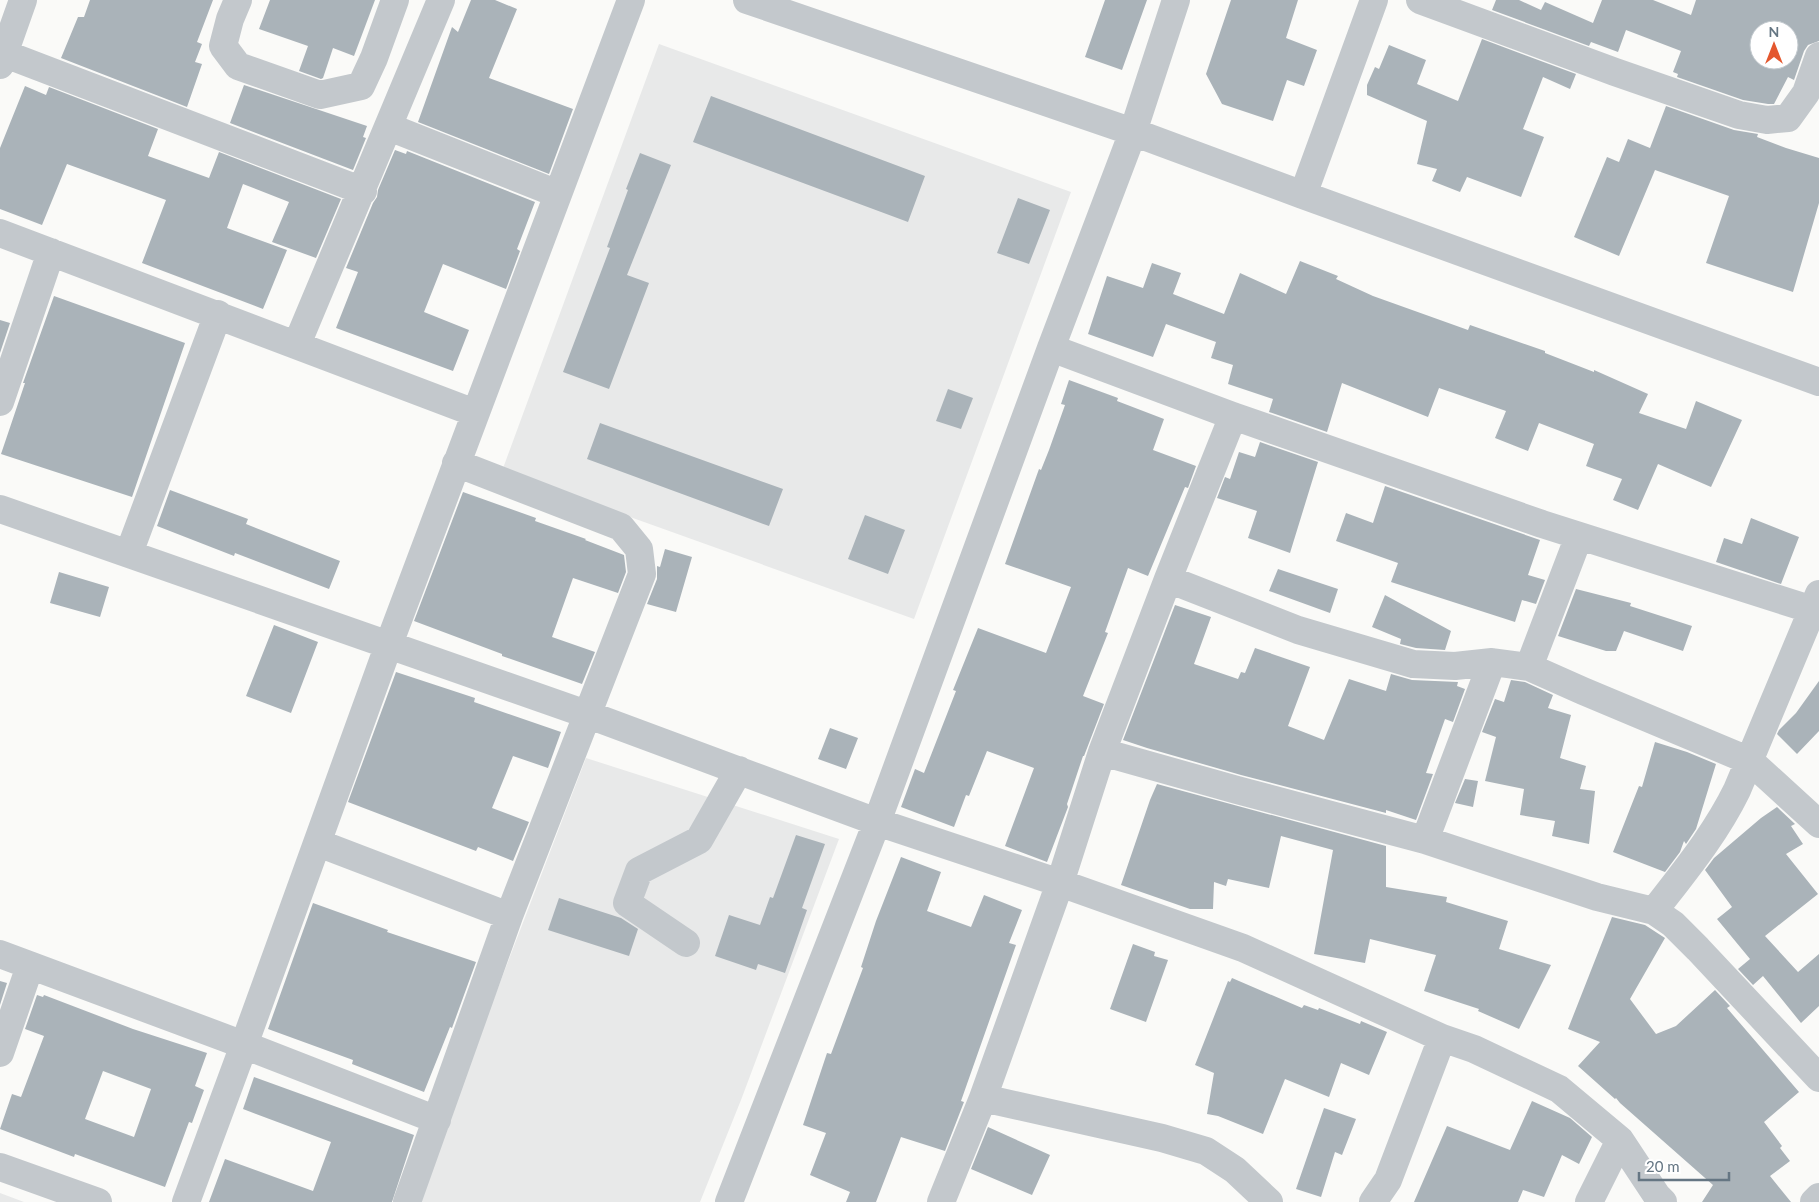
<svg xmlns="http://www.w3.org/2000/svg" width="1819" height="1202" font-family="Lato,sans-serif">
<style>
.built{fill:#e8e9e9}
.building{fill:#aab3b9;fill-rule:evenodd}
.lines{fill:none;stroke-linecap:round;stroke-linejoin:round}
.minor{stroke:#c3c8cc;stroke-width:28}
</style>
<rect width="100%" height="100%" fill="#fafaf8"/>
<path class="built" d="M659 44 1071 192 914 619 502 471Z
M586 758 839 839 741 1100 700 1202H416Z
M0 1193 24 1202H0Z"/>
<path class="building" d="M90 0H213L197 42 202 44 195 62 202 64 187 107 61 58 78 17H84Z
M270 0H375L354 56 333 48 323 78 321 79 299 71 308 46 259 29Z
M471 0H495L517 9 489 78 573 109 549 174 418 122 452 27 458 32Z
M1105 0H1147L1122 70 1085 57Z
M1231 0H1298L1286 38 1317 50 1304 86 1287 80 1273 121 1222 104 1206 74Z
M1496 0H1519L1541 10 1545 2 1593 23 1602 0H1653L1691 15 1696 0H1819V41L1808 45 1804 51 1794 80 1788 77 1774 104H1768L1743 100 1677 77 1678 74 1673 72 1681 51 1626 30 1618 52 1591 42 1589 46 1492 10ZM1759 30H1789V60H1759Z
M1482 39 1576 74 1570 89 1543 77 1523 129 1544 137 1521 197 1467 177 1460 192 1432 181 1437 169 1417 164 1427 121 1367 95V85L1375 67 1379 69 1389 45 1426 60 1417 84 1458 101Z
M244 85 367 126 363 137 366 138 353 170 230 123Z
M25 86 46 95 49 87 158 129 148 156 209 178 219 152 341 199 316 258 272 242 289 202 243 184 227 228 287 250 263 309 142 263 166 200 67 164 42 225 0 209V148Z
M711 96 925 176 908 222 693 142Z
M1666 106 1734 130 1758 134 1757 137 1786 148 1819 158V203L1793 292 1706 263 1729 196 1655 170 1619 256 1574 237 1607 157 1619 162 1628 139 1650 148Z
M395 150 406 154 407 151 535 202 517 249 520 251 506 289 443 264 424 312 469 330 453 371 336 328 358 272 346 268 373 203 377 197 378 190Z
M640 153 671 165 627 275 649 283 609 389 563 372 610 248 607 247 628 190 626 189Z
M1018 198 1050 210 1029 264 997 253Z
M1300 261 1338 276 1336 279 1373 296 1468 330 1470 325 1545 351V353L1594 372V370L1648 394 1639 413 1686 429 1696 401 1742 420 1711 487 1658 464 1638 510 1613 500 1622 479 1586 466 1594 444 1539 423 1528 451 1495 438 1506 411 1439 388 1428 417 1342 383 1327 432 1269 412 1273 399 1228 384 1233 365 1211 358 1216 342 1166 324 1153 357 1088 334 1107 276 1143 288 1152 263 1181 273 1173 294 1224 314 1240 273 1286 294Z
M54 296 185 343 132 497 1 454 25 383H23Z
M0 320 10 323 0 353Z
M1069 380 1118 398 1117 401 1164 419 1153 450 1196 466 1188 488 1185 487 1148 576 1128 568 1105 632 1108 633 1083 696 1104 704 1084 756H1083L1067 804 1068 807 1047 862 1005 846 1034 768 987 751 969 796 966 795 954 827 901 807 915 769 924 773 956 691 953 690 978 628 1046 653 1071 587 1005 564 1039 469 1041 470 1049 450 1065 405 1061 404Z
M948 389 973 398 961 429 936 421Z
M600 423 783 489 769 526 587 459Z
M1260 442 1318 462 1290 553 1248 538 1257 511 1217 498 1225 477 1230 479 1239 452 1255 457Z
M1385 486 1540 540 1528 575 1545 580 1536 604 1522 600 1515 622 1391 582 1398 563 1336 541 1346 513 1373 523Z
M170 490 248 519 246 524 340 561 329 589 235 553 234 556 157 526Z
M463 492 536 518 535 521 586 539 585 540 624 555 626 572 618 593 573 578 552 637 595 652 582 684 502 656V654L414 621Z
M865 515 905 530 888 574 848 559Z
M1751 518 1799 537 1781 584 1716 562 1724 538 1742 544Z
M665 549 692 557 676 612 647 604 657 579V566L660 567Z
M1278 569 1338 589 1330 613 1269 591Z
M59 572 109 587 100 617 50 603Z
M1576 589 1631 603 1630 606 1692 626 1683 651 1624 631 1616 651H1606L1558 636Z
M1385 595 1451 631 1445 650 1416 648 1400 644 1401 639 1372 627Z
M1175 605 1211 617 1194 664 1238 679 1241 672 1245 673 1255 648 1310 667 1288 726 1324 740 1349 679 1386 691 1391 674 1412 680 1458 682 1457 686 1465 689 1453 722 1445 719 1426 773 1433 774 1416 820 1386 810V813L1241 775 1147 748 1123 740Z
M274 625 318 642 291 713 246 696Z
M396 672 475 698 474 702 561 732 548 768 513 756 492 808 529 822 513 861 478 847 476 851 348 802Z
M1511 680 1525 682 1553 695 1548 708 1571 715 1560 758 1586 766 1580 789 1595 791 1589 844 1552 836 1555 821 1520 815 1524 789 1485 781 1496 737 1482 732 1495 699 1504 702Z
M1819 681V731L1797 754 1777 734 1779 730 1796 713Z
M830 728 858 738 846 769 818 759Z
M1655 742 1687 752 1716 764 1696 829 1686 844 1684 841 1680 852 1665 872 1613 852 1639 786 1642 787Z
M1465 779 1478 781 1473 807 1455 803Z
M1157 784 1386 846V887L1447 897 1446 902 1508 921 1499 949 1551 965 1519 1029 1478 1011 1479 1009 1424 991 1436 955 1370 939 1365 963 1314 954 1333 850 1281 836 1269 888 1228 879 1226 886 1214 882 1213 909H1190L1121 885 1150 800Z
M1777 807 1795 824 1791 826 1803 844 1786 854 1818 894 1765 936 1798 972 1819 954V1006L1801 1023 1763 976 1753 985 1738 969 1750 959 1717 919 1732 907 1705 870 1714 858 1761 818Z
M796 835 825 844 802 908 807 910 785 973 758 964 756 970 715 956 729 915 760 925 770 897 773 898Z
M901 857 941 872 927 911 971 927 984 895 1022 910 1009 943 1016 945 961 1101 964 1102 945 1151 901 1137 876 1202H846L850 1192 810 1175 826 1133 803 1125 827 1053 831 1054 863 968 861 967 876 921Z
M559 898 621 918 638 929 629 956 548 930Z
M313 903 388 930 387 932 476 962 452 1028 450 1027 424 1092 352 1064 353 1060 268 1029Z
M1612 917 1645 925 1665 938 1630 999 1656 1034 1676 1026 1715 990 1730 1006 1727 1008 1799 1092 1764 1122 1782 1146 1780 1148 1790 1161 1770 1176 1791 1202H1702L1713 1185 1620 1103 1616 1098 1615 1099 1578 1066 1600 1042 1568 1029Z
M1133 944 1155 952 1154 956 1168 960 1146 1022 1110 1009Z
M1232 978 1302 1008 1304 1005 1318 1010 1319 1008 1360 1024 1361 1021 1387 1032 1369 1075 1341 1063 1329 1097 1285 1079 1263 1134 1218 1116 1207 1114 1214 1073 1195 1065 1228 981 1230 982Z
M0 981 7 983 0 1005Z
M37 995 43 997 44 995 133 1029 207 1053 195 1086 204 1090 192 1123 189 1122 165 1187 75 1154 74 1157 0 1129 12 1094 21 1097 44 1036 25 1029ZM103 1071 151 1089 134 1137 85 1119Z
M254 1077 414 1135 392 1202H209L225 1159 313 1191 331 1142 243 1109Z
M1532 1101 1570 1118 1592 1137 1579 1164 1562 1155 1544 1197 1523 1190 1518 1202H1414L1447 1126 1510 1150Z
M1324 1108 1356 1119 1342 1155 1335 1152 1321 1197 1296 1189Z
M988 1127 1050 1155 1032 1195 971 1169Z"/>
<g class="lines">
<path class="minor" d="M238 0 230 19 223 46 238 66 320 95 361 86 374 58 395 0
M747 0 1133 132 1303 195 1819 382
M1420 0 1615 72 1739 115 1767 120 1788 118 1806 93 1819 56
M0 52 363 191
M0 65 23 0
M389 127 558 194
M1303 195 1374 0
M0 233 475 413
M297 344 441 0
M1051 348 1233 416 1542 524 1819 612
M0 402 51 252
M0 509 589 715 877 822 1060 883 1243 948 1442 1038 1474 1049 1559 1089 1620 1140 1657 1196 1663 1202
M129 553 218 314
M1168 579 1298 630 1413 664 1455 666 1492 662 1529 667 1583 691 1750 761 1819 824
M1529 667 1579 536
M1102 752 1237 790 1425 840 1597 897 1654 911 1673 924 1698 949 1819 1078
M1425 840 1492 662
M318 843 509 916
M1654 911C1684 872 1715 835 1737 790L1819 594
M686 943 627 903 639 871 699 840 739 770
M0 954 244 1045 437 1120
M0 1053 30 966
M983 1098 1162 1138 1206 1151 1235 1170 1269 1202
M0 1167 98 1202
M186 1202 244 1045 389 644 631 0
M407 1202 509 916 642 574 639 549 621 527 456 463
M729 1202 877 822 1051 348 1133 132 1176 0
M941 1202 983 1098 1060 883 1102 752 1168 579 1233 416
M1373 1202 1388 1180 1442 1038
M1589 1202 1620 1140
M1814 1202 1819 1197"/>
</g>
<g transform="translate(1774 45)"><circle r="24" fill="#ffffff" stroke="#c1c8cd"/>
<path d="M0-4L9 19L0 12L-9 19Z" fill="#e4572e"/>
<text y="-8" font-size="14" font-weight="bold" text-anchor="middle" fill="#657683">N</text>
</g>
<path d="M1639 1172v8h90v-8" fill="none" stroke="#657683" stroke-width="2.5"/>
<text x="1646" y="1172" font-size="15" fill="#657683" stroke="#ffffff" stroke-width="4" paint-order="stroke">20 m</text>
</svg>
